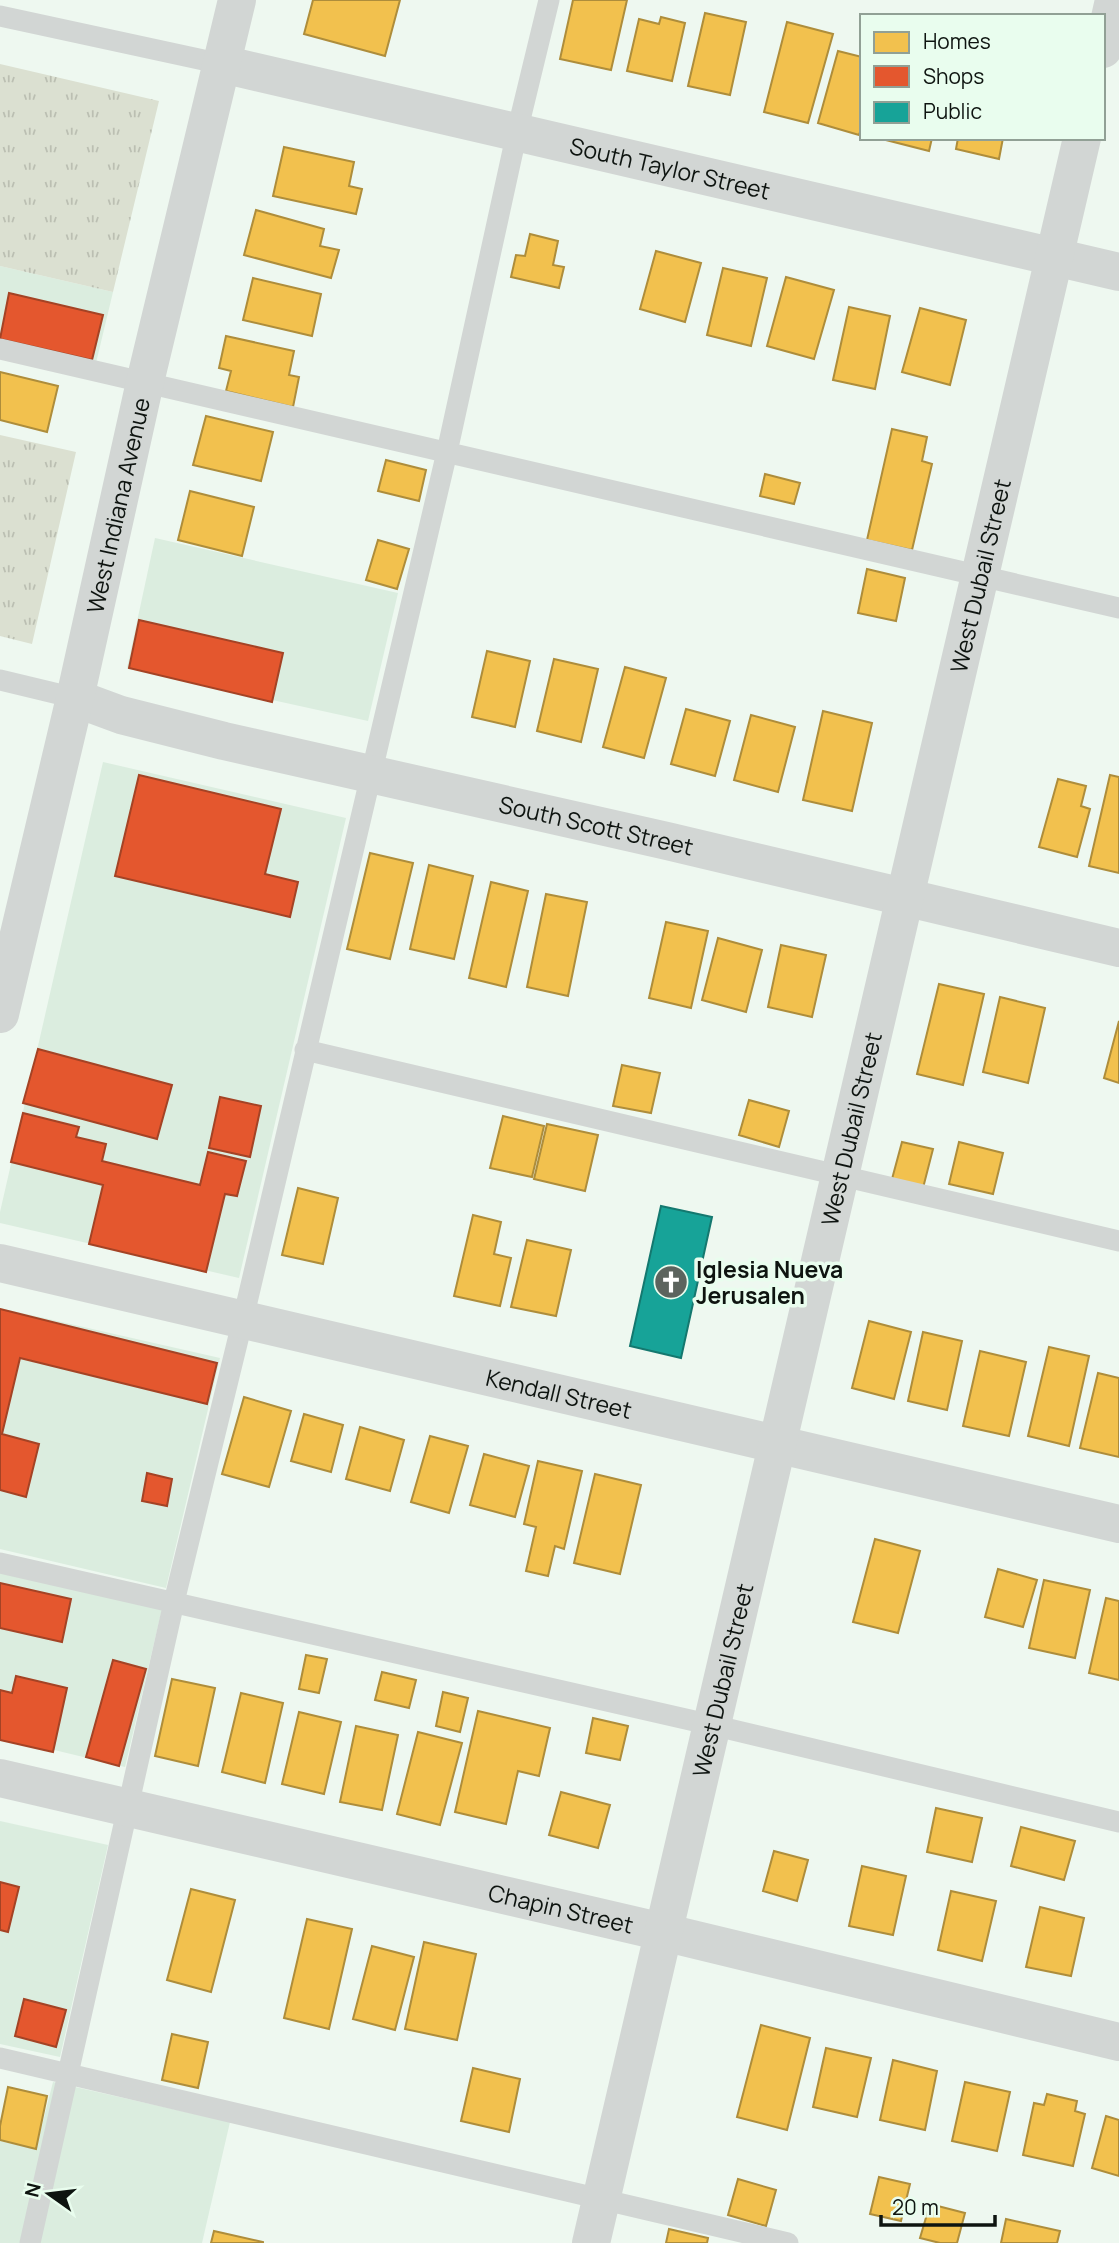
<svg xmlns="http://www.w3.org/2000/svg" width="1119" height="2243" font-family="Manrope,sans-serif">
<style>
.built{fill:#dbeddf}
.grass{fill:url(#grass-tufts)}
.homes{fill:#f2c14e;stroke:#ae8d3b;stroke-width:2}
.shops{fill:#e4572e;stroke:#a44325;stroke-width:2}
.public{fill:#17a398;stroke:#14786f;stroke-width:2}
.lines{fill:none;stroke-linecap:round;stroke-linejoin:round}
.service{stroke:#d2d6d4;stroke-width:21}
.minor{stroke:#d2d6d4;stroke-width:38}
.tertiary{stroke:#d2d6d4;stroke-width:38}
.labels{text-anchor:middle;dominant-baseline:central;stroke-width:7;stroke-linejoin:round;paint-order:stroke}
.street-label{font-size:23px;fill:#0e1410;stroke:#e9fdee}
.poi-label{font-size:23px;font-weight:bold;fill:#0e1410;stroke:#e9fdee;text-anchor:start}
</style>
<defs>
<pattern id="grass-tufts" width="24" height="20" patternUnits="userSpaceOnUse" patternTransform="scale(1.75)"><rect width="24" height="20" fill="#dbe0d1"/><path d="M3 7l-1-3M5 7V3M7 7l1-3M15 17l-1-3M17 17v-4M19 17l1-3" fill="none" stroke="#bbbfb2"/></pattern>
</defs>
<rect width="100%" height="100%" fill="#eef8f0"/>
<path class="built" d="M0 266 113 292 96 363 0 341Z
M155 538 398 593 368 721 127 668Z
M103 762 346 818 239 1278 0 1223V1212Z
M0 1308 220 1358 166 1588 0 1549Z
M0 1573 162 1609 125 1767 0 1737Z
M0 1821 108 1845 60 2057 0 2044Z
M53 2082 230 2122 202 2243H0V2141L36 2149Z"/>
<path class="grass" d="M0 64 159 101 113 292 0 266Z
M0 435 76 452 32 644 0 636Z"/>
<path class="homes" d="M313 0H400L385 56 304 34Z
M573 0H627L611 70 560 59Z
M705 13 746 22 730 95 688 86Z
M661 17 685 23 672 81 627 71 639 19 659 24Z
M787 22 833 34 808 123 764 112Z
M838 51 862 57V126L859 135 818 123Z
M887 138H932L929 151 886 140Z
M958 138H1003L999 159 956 149Z
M284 147 354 162 349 186 362 189 356 214 273 196Z
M256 210 324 229 320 246 339 250 331 278 244 255Z
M530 234 558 241 553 265 564 267 559 288 511 277 516 255 525 256Z
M656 251 701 263 685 322 640 309Z
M723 268 767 278 751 346 707 335Z
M786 277 834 290 814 359 767 346Z
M253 278 321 294 312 336 243 320Z
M849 307 890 316 875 389 833 380Z
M920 308 966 320 950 385 902 372Z
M226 336 294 351 289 375 299 377 293 407 226 391 231 371 219 368Z
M0 372 58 386 47 432 0 420Z
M206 416 273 432 261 481 193 465Z
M892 429 927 437 922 461 932 464 912 550 867 540Z
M386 460 426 470 419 501 378 491Z
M765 474 800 483 794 504 760 496Z
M190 491 254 507 242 556 178 540Z
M378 540 409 549 397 589 366 580Z
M867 569 905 578 896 621 858 613Z
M487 651 530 661 515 727 472 717Z
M554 659 598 669 581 742 537 731Z
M625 667 666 678 644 758 603 747Z
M686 709 730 721 715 776 671 764Z
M823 711 872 723 852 811 803 800Z
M751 715 795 727 778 792 734 780Z
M1110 775 1119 777V873L1089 866Z
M1058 779 1086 786 1081 806 1090 809 1077 857 1039 847Z
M370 853 413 863 390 959 347 949Z
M429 865 473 876 454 959 410 949Z
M491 882 528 891 506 987 469 978Z
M546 894 587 902 568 996 527 987Z
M666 922 708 931 691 1008 649 998Z
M718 938 762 950 746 1012 702 1000Z
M781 945 826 955 812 1017 768 1007Z
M939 984 984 994 963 1085 917 1074Z
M1000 997 1045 1008 1028 1083 983 1072Z
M1119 1021V1083L1104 1078Z
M622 1065 660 1073 651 1113 613 1106Z
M749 1100 789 1111 779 1147 739 1135Z
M503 1116 544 1126 532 1177 490 1168Z
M547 1124 598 1135 585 1191 534 1179Z
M902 1142 933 1149 923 1188 892 1179Z
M959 1142 1003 1153 993 1194 949 1184Z
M298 1188 338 1198 323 1264 282 1255Z
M473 1215 501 1222 494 1254 511 1258 500 1306 454 1296Z
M527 1240 571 1250 556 1316 511 1307Z
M869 1321 911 1332 894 1399 852 1388Z
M923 1332 962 1341 947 1410 908 1401Z
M1049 1347 1089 1356 1069 1446 1028 1436Z
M980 1351 1026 1362 1009 1436 963 1426Z
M1098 1373 1119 1378V1457L1080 1448Z
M244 1397 291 1411 269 1487 222 1474Z
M304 1414 343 1425 331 1472 291 1461Z
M360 1427 404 1440 390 1491 346 1479Z
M430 1436 468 1446 449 1513 411 1502Z
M484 1454 529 1466 515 1517 470 1505Z
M538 1461 582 1471 564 1549 555 1546 548 1576 526 1571 536 1527 524 1524Z
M595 1474 641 1485 620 1574 574 1563Z
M875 1539 920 1551 898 1633 853 1622Z
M998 1569 1037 1580 1023 1627 985 1617Z
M1044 1580 1090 1590 1075 1658 1029 1648Z
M1106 1598 1119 1601V1680L1089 1673Z
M306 1655 327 1659 319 1693 299 1689Z
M382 1672 416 1680 409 1708 375 1700Z
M172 1679 215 1688 198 1766 155 1756Z
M443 1692 468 1698 460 1732 436 1726Z
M241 1693 283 1703 265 1783 222 1772Z
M478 1711 550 1728 539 1776 518 1771 506 1824 455 1812Z
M299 1712 341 1722 324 1794 282 1784Z
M593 1718 628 1726 620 1760 586 1753Z
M356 1726 398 1735 382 1810 340 1802Z
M418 1732 462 1743 440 1825 397 1814Z
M561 1792 610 1805 598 1848 549 1835Z
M936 1808 982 1818 972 1862 927 1852Z
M1021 1827 1075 1841 1064 1880 1011 1866Z
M774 1851 808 1860 797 1901 763 1891Z
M862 1866 906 1876 893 1935 849 1926Z
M191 1889 235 1900 211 1992 167 1980Z
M951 1891 996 1901 982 1961 938 1950Z
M1040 1907 1084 1918 1071 1976 1026 1967Z
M307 1919 352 1929 329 2029 284 2018Z
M424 1942 476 1954 457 2040 405 2029Z
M372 1946 414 1957 395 2030 353 2019Z
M761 2025 810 2038 787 2130 737 2117Z
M172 2034 208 2042 198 2088 162 2080Z
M826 2048 871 2058 857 2117 813 2107Z
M893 2060 937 2071 925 2130 880 2120Z
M473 2068 520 2079 509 2132 461 2121Z
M965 2082 1010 2092 997 2151 952 2141Z
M8 2087 47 2096 36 2149 0 2140V2126Z
M1047 2094 1077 2101 1075 2111 1085 2114 1073 2166 1023 2155 1034 2103 1044 2105Z
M1106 2116 1119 2120V2176L1092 2168Z
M879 2177 910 2184 901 2221 870 2214Z
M738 2179 776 2190 766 2226 728 2215Z
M930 2204 965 2213 957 2243H940L920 2238Z
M1006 2219 1060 2231 1057 2243H1001Z
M669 2229 708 2238 707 2243H666Z
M214 2231 263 2242V2243H211Z"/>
<path class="shops" d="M9 293 103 315 92 360 0 339Z
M139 620 283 653 272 702 129 668Z
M139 775 281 809 265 874 298 882 290 917 115 876Z
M38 1049 172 1085 157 1139 23 1103Z
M220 1097 261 1106 250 1157 209 1148Z
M23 1113 79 1127 76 1137 106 1144 102 1161 200 1185 208 1152 246 1161 237 1196 225 1194 206 1272 89 1244 103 1185 11 1162Z
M0 1309 217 1363 207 1404 20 1358 2 1434 39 1444 26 1497 0 1490Z
M147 1473 172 1479 167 1506 142 1501Z
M0 1583 71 1599 62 1642 0 1628Z
M113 1660 146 1669 119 1766 86 1757Z
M16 1676 67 1688 53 1752 0 1740V1690L12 1693Z
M0 1882 19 1887 8 1932 0 1930Z
M24 1999 66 2010 56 2047 15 2036Z"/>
<path class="public" d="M661 1206 712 1217 681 1358 630 1346Z"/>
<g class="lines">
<path class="service" d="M0 16 222 64
M0 349 1119 608
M0 680 75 698
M305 1050 1119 1241
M0 1563 712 1725 1119 1822
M0 2058 788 2243
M30 2243 174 1602 243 1319 447 452 517 132 549 0"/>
<g class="minor">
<path d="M1103 49 1114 0"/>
<path id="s1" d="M222 64 1119 272"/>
<path id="s2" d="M75 698 121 715 224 741 667 841 1119 948"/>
<path id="s3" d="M0 1263 1119 1524"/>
<path id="s4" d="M0 1778 663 1932 1119 2042"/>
<path id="s5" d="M591 2243 1082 138"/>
</g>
<path class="tertiary" id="s6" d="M0 1014 75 698 145 382 237 0"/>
</g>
<defs>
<g id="church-disc" transform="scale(1.75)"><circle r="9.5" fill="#5c645e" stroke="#e9fdee"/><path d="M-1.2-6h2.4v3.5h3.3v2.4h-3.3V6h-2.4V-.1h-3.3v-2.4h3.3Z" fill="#fff"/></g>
</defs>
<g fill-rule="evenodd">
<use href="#church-disc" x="671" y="1282"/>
</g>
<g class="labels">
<g class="street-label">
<text stroke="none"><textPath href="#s1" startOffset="460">South Taylor Street</textPath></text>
<text stroke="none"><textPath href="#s6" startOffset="522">West Indiana Avenue</textPath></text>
<text stroke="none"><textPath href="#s5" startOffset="1712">West Dubail Street</textPath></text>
<text stroke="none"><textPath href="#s2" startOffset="537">South Scott Street</textPath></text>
<text stroke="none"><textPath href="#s5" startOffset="1144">West Dubail Street</textPath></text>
<text stroke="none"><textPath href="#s3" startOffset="574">Kendall Street</textPath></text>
<text stroke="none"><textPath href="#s5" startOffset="578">West Dubail Street</textPath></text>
<text stroke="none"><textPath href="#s4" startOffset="576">Chapin Street</textPath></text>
</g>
<g class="poi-label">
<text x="696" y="1269">Iglesia Nueva<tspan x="696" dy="26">Jerusalen</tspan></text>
</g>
</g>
<rect x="860" y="14" width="245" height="126" fill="#e9fdee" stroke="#91a095" stroke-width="2"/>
<rect x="874" y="32" width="35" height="21" fill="#f2c14e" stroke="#91a095" stroke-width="2"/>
<text x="923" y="49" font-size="21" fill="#0e1410">Homes</text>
<rect x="874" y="66" width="35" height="21" fill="#e4572e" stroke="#91a095" stroke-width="2"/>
<text x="923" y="84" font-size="21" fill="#0e1410">Shops</text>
<rect x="874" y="102" width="35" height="21" fill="#17a398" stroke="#91a095" stroke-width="2"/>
<text x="923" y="119" font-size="21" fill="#0e1410">Public</text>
<g transform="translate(49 2194) rotate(284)" stroke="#e9fdee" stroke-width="5" paint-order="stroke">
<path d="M0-5L12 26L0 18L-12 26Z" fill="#0e1410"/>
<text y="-10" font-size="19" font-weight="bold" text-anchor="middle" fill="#0e1410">N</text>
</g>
<path d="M881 2215v10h114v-10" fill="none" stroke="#0e1410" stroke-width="3.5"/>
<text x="892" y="2215" font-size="21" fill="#0e1410" stroke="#e9fdee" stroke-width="5" paint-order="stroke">20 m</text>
</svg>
